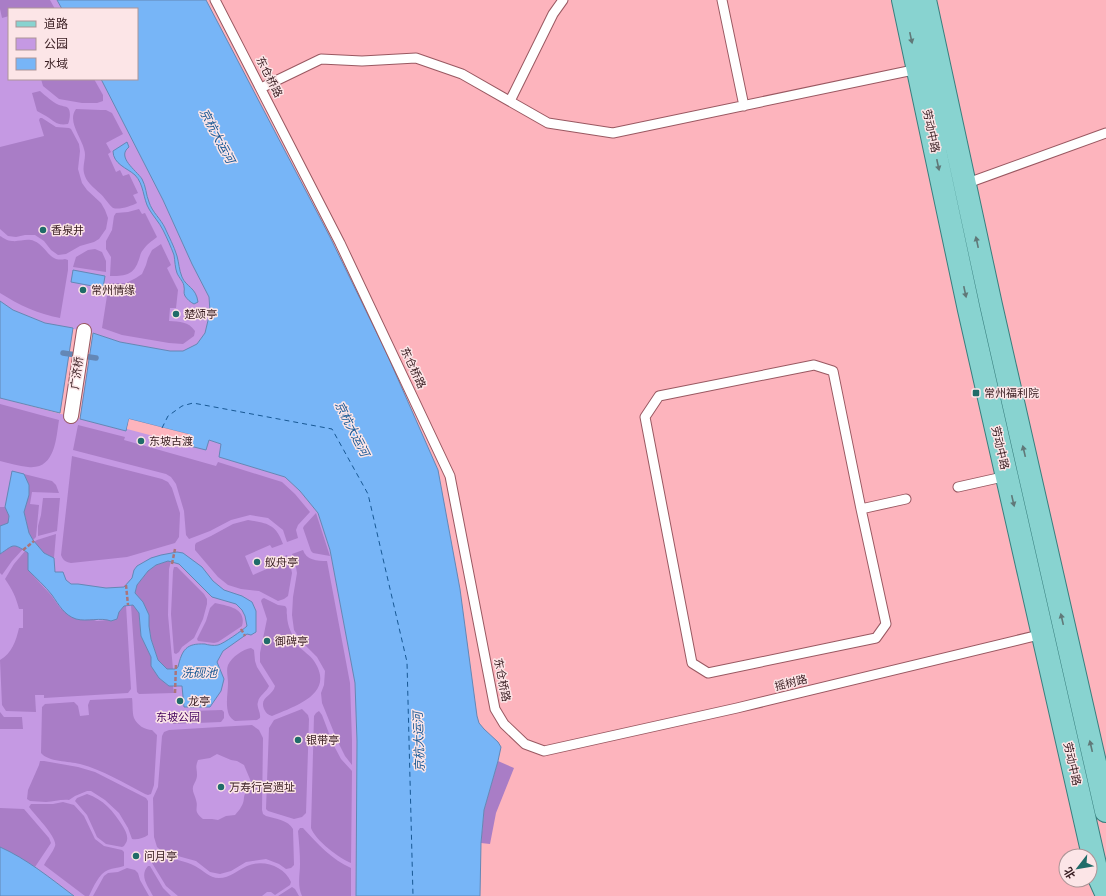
<svg xmlns="http://www.w3.org/2000/svg" width="1106" height="896" font-family="'DejaVu Sans','Noto Sans SC',sans-serif">
<style>
.green{fill:#c599e3}
.forest{fill:#a97dc6;fill-rule:evenodd}
.water{fill:#77b5f7;stroke:#6487b6;fill-rule:evenodd}
.pier{fill:#fdb4bd}
.lines{fill:none;stroke-linecap:round;stroke-linejoin:round}
.stream{stroke:#6487b6;stroke-width:5.5}
.ferry{stroke:#185894;stroke-width:1;stroke-dasharray:5 4;stroke-linecap:butt}
.service-casing{stroke:#995861;stroke-width:11}
.pedestrian-casing{stroke:#995861;stroke-width:16}
.primary-casing{stroke:#387f7e;stroke-width:24}
.path{stroke:#aa747b;stroke-width:2.5;stroke-dasharray:4 2;stroke-linecap:butt}
.service{stroke:#fff;stroke-width:9}
.pedestrian{stroke:#fff;stroke-width:14}
.primary{stroke:#88d3d0;stroke-width:22}
.oneway{fill:#607878}
.poi-dot{fill:#206c69;stroke:#fce5e7;stroke-width:1.5}
.labels{text-anchor:middle;dominant-baseline:central;stroke-width:3;stroke-linejoin:round;paint-order:stroke}
.street-label{font-size:11px;fill:#371c20;stroke:#fce5e7}
.poi-label{font-size:11px;fill:#371c20;stroke:#fce5e7;text-anchor:start}
.park-label{font-size:11px;fill:#42005e;stroke:#fce5e7}
.water-label{font-size:12px;font-style:italic;fill:#185894;stroke:#fce5e7}
</style>
<rect width="100%" height="100%" fill="#fdb4bd"/>
<path class="green" d="M0 0H57L62 9H9V79H101L163 200 192 264 209 297 210 312 205 333 197 344 184 351H170L120 342 93 333 45 323 13 310 0 301Z
M0 398 126 431 127 429 206 450 209 440 222 444 219 457 285 477 300 491 318 513 330 550 355 683 357 741 356 896H74L35 867 8 851 0 847Z"/>
<path class="forest" d="M0 0H50L55 9H9V16L2 18 0 9Z
M41 79H94L103 95V101L97 103H82L59 99 43 86Z
M40 91C46 96 52 102 59 105 61 106 66 106 68 108 71 111 70 120 68 124 57 126 54 121 46 116 43 114 40 113 37 111L32 93Z
M76 109 101 110H106L112 113 123 134 106 143 111 152 108 154 116 172 120 170 123 176 129 174 138 193 133 195 137 203C131 206 120 210 113 208 110 206 107 201 105 199 101 193 94 189 90 184 87 181 85 177 84 173 82 165 87 157 84 149 81 137 67 121 76 109Z
M40 118H42L56 127 69 128 71 129 79 144 80 151 78 169 82 183 87 190 101 203 105 210 108 218 106 229 99 239 94 242 80 246 66 254 58 255 51 250 44 241 35 235H25L16 237 8 236 0 229V147L44 136 39 120Z
M139 209 142 214 145 213 157 237C152 241 147 244 143 250 140 253 140 258 138 262 133 276 123 276 110 276L111 257 106 249V241L112 230 114 216 116 213 128 212Z
M0 236C4 238 7 241 12 241 19 242 27 238 34 241 47 246 49 263 65 259L68 260V270L60 318C38 314 19 305 0 293Z
M161 244 171 265 167 268 178 290 176 308H170L169 321C180 322 188 321 195 331L194 336 183 344 169 343 122 335 102 328 109 283H126L136 278 142 274 146 265 148 258 152 250Z
M95 249 102 252 106 261V272L73 267 76 257 88 250Z
M0 404 59 420C56 439 55 470 28 467 19 466 9 463 0 461Z
M78 425 125 437 124 440 216 466 218 462 282 482 295 494 310 512 298 525 296 530 298 538 287 542 283 530 268 518 250 515 231 520 210 531 189 539 186 535 184 511 176 484 171 477 166 474 73 450Z
M72 456 162 479 168 482 172 488 180 513 179 537 175 543 127 557 71 563C65 562 63 560 61 555Z
M24 474 52 481 56 485 59 493 32 492 30 504 39 505 36 537 33 540 29 533 24 512 29 485Z
M43 498H60L57 531 38 536V526L41 515Z
M0 508V507H5L9 516 8 523 0 526Z
M316 513 328 550 330 556 313 553 311 551 303 528 304 526Z
M248 520C267 523 276 524 283 544L272 548 270 545 245 556 253 575 278 564 276 560 287 555 290 563 292 573 288 596 284 599 278 601 259 591 241 589 228 585 218 577 195 550V545L196 543 211 536 233 524Z
M56 534 54 558 44 553 34 542 37 540Z
M10 546H18L23 549 12 561 2 575 0 573V554Z
M303 550C306 560 317 561 327 561L350 683 352 741V765L345 756 337 740 322 703 321 693 324 685 325 671 317 657 302 642 294 630 292 615 293 597 297 573 295 562 292 554Z
M25 551 28 553V570L51 595 61 609 97 621 117 619 119 612 124 605H126L131 689 128 693 44 698V695H35L36 712 6 711 2 705 0 660C12 653 16 641 19 628H23V609H19C16 597 12 589 5 579L14 564Z
M168 561H171L169 569 168 615 173 669H167L158 660 151 639 149 626V615L135 593 137 585 148 571 156 565Z
M174 567H177L204 594 207 599V604L203 619 194 638 182 647 179 652 176 654 174 653 171 614 173 571Z
M264 598 278 605 285 606C288 609 286 611 287 615 287 623 290 631 294 638 295 641 296 644 298 646 303 651 310 655 314 661 336 694 295 706 272 716 268 715 266 713 264 709 259 697 273 696 275 686L260 662V653L267 619 261 601 262 599Z
M215 603C228 606 247 608 242 626L218 642 214 643 198 641 197 639 206 621 210 608Z
M131 605H133L139 613 141 636 151 657V666L159 678 169 686H173L174 693 139 694 137 692Z
M251 648 254 650 255 661 257 667 269 686C267 692 259 695 258 702 256 707 261 712 260 718L257 720 235 721C233 720 230 717 229 715 225 705 228 693 228 683 228 677 226 670 228 665 232 657 243 649 251 648Z
M132 698C133 704 132 712 134 718 137 725 145 730 152 730L157 735 154 785 151 794 148 795 145 794C124 783 103 770 80 764 69 761 48 762 41 753L42 707 45 704 74 702 78 706 80 716 89 715 88 705 90 700Z
M302 709 308 715 309 719 306 813 302 817 294 819 268 811 266 809 269 728 274 720Z
M222 710 224 712V718L221 722 173 724 172 723V717L173 716H182L183 714 190 713V711Z
M319 711 322 715 333 744 341 759 352 771 351 863C340 859 315 840 311 828L314 716 316 713Z
M0 712 4 717H22L23 729H0Z
M252 725 259 730 263 738 262 810 263 814 266 816C276 819 288 820 293 829L294 865 291 868 286 869 279 864 266 859 246 862 231 871 220 874 210 872 196 861 163 852 157 847 154 837 153 798 158 787 162 736 164 732 169 730ZM217 754 231 760 237 761 244 765 252 784 251 787C240 796 247 798 241 807 240 810 237 812 235 815L226 816 218 820 212 819H203C192 810 199 809 196 800 195 795 192 792 193 787 194 783 197 780 197 775 197 768 195 768 198 760L210 758Z
M40 761H44L78 767 95 772 146 798 148 801V835C144 838 137 840 132 839L128 828 119 813 105 800 91 791H87L75 796 69 800C61 799 54 802 46 802 41 802 35 801 30 801L27 799 28 790 39 765Z
M498 761 514 768 496 813 490 844 481 843 484 810Z
M87 794C103 799 114 812 122 825 125 830 128 835 127 840 127 842 125 844 124 846L122 847 106 844 97 837 87 815 75 801 77 798Z
M63 802 74 805 84 816 95 839 104 846 122 850 124 852V866C118 868 113 868 108 870 99 873 93 888 89 896H85L44 865C47 859 53 852 55 846 58 838 35 815 29 807L31 804H53Z
M0 808 24 809 49 838 51 843 35 867 8 851 0 847Z
M300 828H303C317 843 332 860 351 868V896H302C297 885 300 875 300 864 300 853 299 842 298 831Z
M162 856C172 859 186 861 195 866 203 870 209 878 219 878 230 878 238 870 247 866 263 859 284 866 291 882L290 885 275 895 271 892H267L262 896H178L166 886 152 863V860L156 857Z
M148 866H150L163 888 171 896H153C148 886 139 876 148 866Z
M127 868 135 870 138 873 140 880 149 896H93L104 876 108 873 118 872Z
M292 887 295 889 299 896H278Z"/>
<path class="water" d="M57 0H206L330 237 386 352 438 470 460 589 477 716 479 723 484 729 498 742 501 747 498 761 484 810 481 843 480 896H356L357 741 355 683 330 550 318 513 300 491 285 477 219 457 221 444 209 440 206 450 190 446 191 435 129 419 126 431 80 419 93 333 120 342 170 351H183L197 344 205 333 210 312 209 297 192 264 163 200 101 79H137V9H62Z
M127 142 129 147C116 157 136 170 142 179 146 186 146 195 149 202 152 212 161 219 165 228 169 237 174 246 177 256 179 263 179 270 182 277 186 287 196 287 198 302L194 304C190 302 187 299 185 296 183 292 185 290 184 287 184 282 179 278 177 273 175 268 175 261 174 255 171 247 167 238 163 230 159 222 153 216 149 209 143 199 144 184 135 175 127 168 113 164 113 151Z
M73 270 105 276 103 288 71 282Z
M0 301 13 310 45 323 73 328 60 413 0 398Z
M12 471 24 474 29 485V495L24 512 29 533 33 540 44 553 54 558 55 572H63L66 580 71 584H78L106 588 124 587 132 578 134 570 137 566 151 558 161 555 177 552 183 553 202 567 213 581 224 590 242 596 252 602 256 611V632L251 635 247 634 223 651 217 662 224 679 221 691 210 707H184L182 686H169L159 678 151 666V657L141 636 139 613 133 605 124 606 119 612 117 619 111 621C101 617 87 622 76 619 64 615 59 605 52 595 45 586 36 578 28 570V553C12 542 14 545 0 554V526L8 523 9 516 5 507ZM168 561 179 564 212 597 236 604 242 610 245 616 247 626C243 630 223 644 218 645 214 646 208 645 205 644 186 643 182 650 178 667L175 669H167L158 660 151 639 149 626V615L143 602 135 593 137 585 148 571 156 565Z
M0 847C27 859 50 878 74 896H0Z"/>
<path class="pier" d="M129 419 192 435 190 446 188 445 189 437 130 422 129 429H127Z"/>
<g class="lines">
<path class="stream" d="M63 353 96 358"/>
<path class="ferry" d="M162 428 168 416 182 406 193 403 332 429 368 494 407 662 413 896"/>
<g class="service-casing">
<path id="service" d="M215 0 340 243 450 476 495 709 504 724 525 744 544 751 737 708 1043 634
M722 0 744 106
M261 88 321 59 362 61 416 58 462 74 548 123 613 133 918 69
M510 101 553 14 563 0
M965 184 1106 133
M814 365 833 371 861 509 886 624 876 638 708 673 692 663 645 417 659 396Z
M958 487 1007 476
M861 509 906 499"/>
</g>
<g class="pedestrian-casing">
<path id="pedestrian" d="M71 416 84 331"/>
</g>
<g class="primary-casing">
<path id="primary" d="M903 0 969 310 1097 873 1106 893
M925 0 991 305 1106 811"/>
</g>
<path class="path" d="M23 550 34 541
M172 564 175 549
M126 585 128 605
M241 629 245 636
M175 693 176 664"/>
<use href="#service" class="service"/>
<use href="#pedestrian" class="pedestrian"/>
<use href="#primary" class="primary"/>
</g>
<defs><path id="oneway-solid" d="M-6-.8H1V-3.2L6.5 0L1 3.2V.8H-6Z"/></defs>
<g class="oneway">
<use href="#oneway-solid" transform="translate(911 38) rotate(78)"/>
<use href="#oneway-solid" transform="translate(938 165) rotate(78)"/>
<use href="#oneway-solid" transform="translate(977 242) rotate(-102)"/>
<use href="#oneway-solid" transform="translate(965 292) rotate(78)"/>
<use href="#oneway-solid" transform="translate(1024 451) rotate(-103)"/>
<use href="#oneway-solid" transform="translate(1013 501) rotate(77)"/>
<use href="#oneway-solid" transform="translate(1062 619) rotate(-103)"/>
<use href="#oneway-solid" transform="translate(1091 746) rotate(-103)"/>
</g>
<g class="poi-dot">
<circle cx="43" cy="230" r="4"/>
<circle cx="83" cy="290" r="4"/>
<circle cx="176" cy="314" r="4"/>
<rect x="972" y="389" width="8" height="8" rx="2"/>
<circle cx="141" cy="441" r="4"/>
<circle cx="257" cy="562" r="4"/>
<circle cx="267" cy="641" r="4"/>
<circle cx="180" cy="701" r="4"/>
<circle cx="298" cy="740" r="4"/>
<circle cx="221" cy="787" r="4"/>
<circle cx="136" cy="856" r="4"/>
</g>
<g class="labels">
<g class="street-label">
<text transform="translate(269 77) rotate(63)">东仓桥路</text>
<text transform="translate(931 131) rotate(78)">劳动中路</text>
<text transform="translate(413 368) rotate(65)">东仓桥路</text>
<text transform="translate(77 373) rotate(-82)">广济桥</text>
<text transform="translate(1000 448) rotate(77)">劳动中路</text>
<text transform="translate(502 680) rotate(79)">东仓桥路</text>
<text transform="translate(791 683) rotate(-14)">摇树路</text>
<text transform="translate(1072 764) rotate(77)">劳动中路</text>
</g>
<g class="poi-label">
<text x="51" y="230">香泉井</text>
<text x="91" y="290">常州情缘</text>
<text x="184" y="314">楚颂亭</text>
<text x="984" y="393">常州福利院</text>
<text x="149" y="441">东坡古渡</text>
<text x="265" y="562">舣舟亭</text>
<text x="275" y="641">御碑亭</text>
<text x="188" y="701">龙亭</text>
<text x="306" y="740">银带亭</text>
<text x="229" y="787">万寿行宫遗址</text>
<text x="144" y="856">问月亭</text>
</g>
<g class="park-label">
<text x="178" y="717">东坡公园</text>
</g>
<g class="water-label">
<text transform="translate(217 136) rotate(62)">京杭大运河</text>
<text transform="translate(352 429) rotate(63)">京杭大运河</text>
<text x="199" y="673">洗砚池</text>
<text transform="translate(419 742) rotate(-92)">京杭大运河</text>
</g>
</g>
<rect x="8" y="8" width="130" height="72" fill="#fce5e7" stroke="#ad9597"/>
<rect x="16" y="21" width="20" height="6" fill="#88d3d0" stroke="#ad9597"/>
<text x="44" y="28" font-size="12" fill="#371c20">道路</text>
<rect x="16" y="38" width="20" height="12" fill="#c599e3" stroke="#ad9597"/>
<text x="44" y="48" font-size="12" fill="#371c20">公园</text>
<rect x="16" y="58" width="20" height="12" fill="#77b5f7" stroke="#ad9597"/>
<text x="44" y="68" font-size="12" fill="#371c20">水域</text>
<g transform="translate(1078 868) rotate(239)"><circle r="19" fill="#fce5e7" stroke="#ad9597"/>
<path d="M0-3L7 15L0 10L-7 15Z" fill="#206c69"/>
<text y="-6" font-size="11" font-weight="bold" text-anchor="middle" fill="#371c20">北</text>
</g>
</svg>
